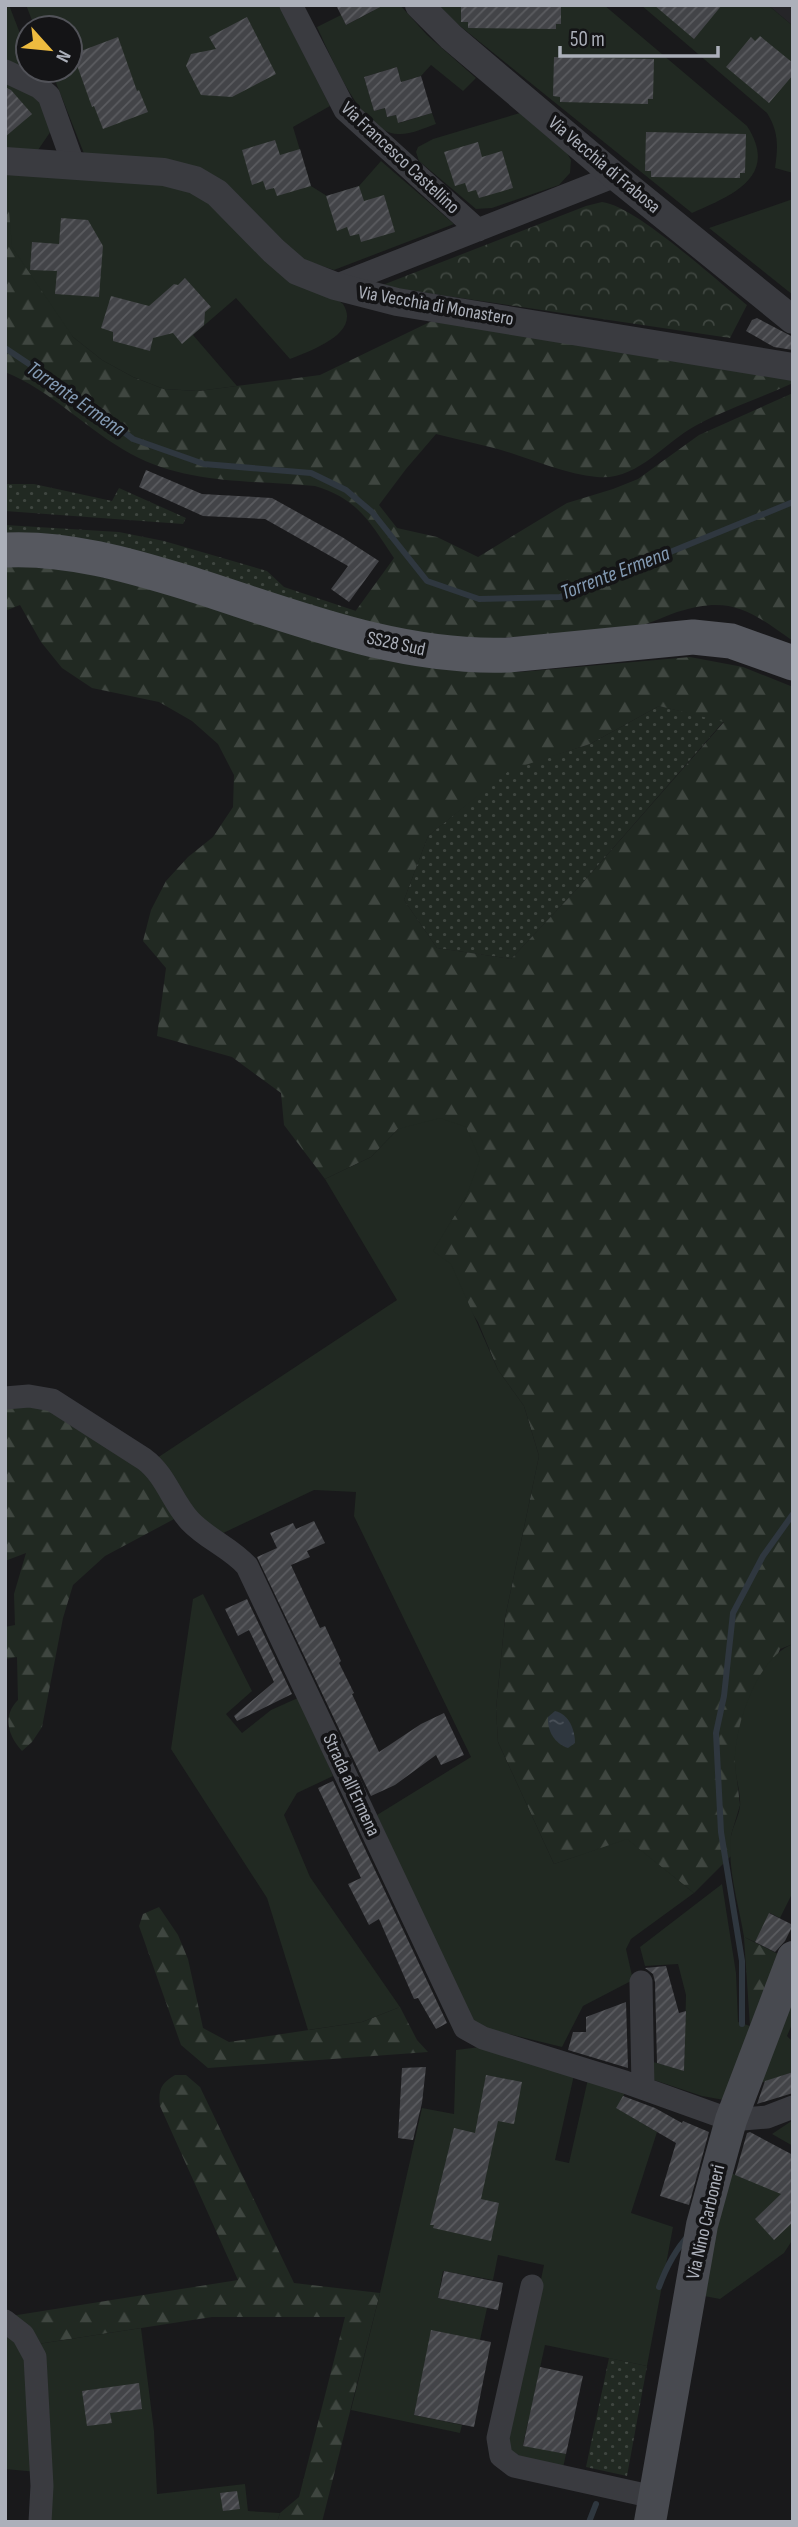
<svg xmlns="http://www.w3.org/2000/svg" width="798" height="2527" font-family="'Sofia Sans Condensed',sans-serif">
<style>
.built{fill:#252528}
.grass{fill:url(#grass-dots)}
.forest{fill:url(#forest-firs);fill-rule:evenodd}
.park{fill:url(#park-crowns)}
.garden{fill:#212922}
.water{fill:url(#water-ripples)}
.lines{fill:none;stroke-linecap:round;stroke-linejoin:round}
.stream{stroke:#2f373f;stroke-width:6}
.building{fill:url(#building-hatch)}
.minor{stroke:#3a3b40;stroke-width:23}
.tertiary{stroke:#3a3b40;stroke-width:28}
.secondary{stroke:#484a50;stroke-width:32}
.primary{stroke:#56585f;stroke-width:35}
.labels{text-anchor:middle;dominant-baseline:central;stroke-width:7;stroke-linejoin:round;paint-order:stroke}
.street-label{font-size:19px;fill:#acb0ba;stroke:#141416}
.water-label{font-size:21px;font-style:italic;fill:#849bb4;stroke:#141416}
</style>
<defs>
<pattern id="grass-dots" width="8" height="8" patternUnits="userSpaceOnUse" patternTransform="scale(1.75)"><rect width="8" height="8" fill="#212922"/><path d="M2 2h.1M6 6h.1" fill="none" stroke="#3f4640" stroke-width="1.8" stroke-linecap="round"/></pattern>
<pattern id="forest-firs" width="22" height="20" patternUnits="userSpaceOnUse" patternTransform="scale(1.75)"><rect width="22" height="20" fill="#212922"/><path d="M5 1l3.5 6h-7zM16 11l3.5 6h-7z" fill="#3f4640"/></pattern>
<pattern id="park-crowns" width="20" height="18" patternUnits="userSpaceOnUse" patternTransform="scale(1.75)"><rect width="20" height="18" fill="#212922"/><path d="M2 6a3 3 0 1 1 6 0M12 15a3 3 0 1 1 6 0" fill="none" stroke="#3f4640"/></pattern>
<pattern id="water-ripples" width="26" height="14" patternUnits="userSpaceOnUse" patternTransform="scale(1.75)"><rect width="26" height="14" fill="#2f373f"/><path d="M2 4q2-2 4 0t4 0M15 11q2-2 4 0t4 0" fill="none" stroke="#4a5159"/></pattern>
<pattern id="building-hatch" width="6" height="6" patternUnits="userSpaceOnUse" patternTransform="scale(1.75)"><rect width="6" height="6" fill="#434448"/><path d="M-1 1l2-2M0 6l6-6M5 7l2-2" fill="none" stroke="#5b5c60"/></pattern>
</defs>
<rect width="100%" height="100%" fill="#19191b"/>
<path class="built" d="M768 5H793V26Z"/>
<path class="grass" d="M5 484H34L112 501 119 488 186 518 183 524 5 511Z
M5 525 119 532 164 541 267 571 284 587 356 611 349 620 5 537Z
M659 706 724 721 579 887 511 959 437 948 404 900 428 836 510 769 590 744Z
M609 2358 647 2366 627 2476 586 2467Z"/>
<path class="forest" d="M5 173 73 337 102 360 133 377 164 389 198 391 320 375 436 319 793 379V383L784 387C755 400 724 410 695 426 664 443 637 481 597 477 562 474 528 457 494 448 475 443 455 439 436 434L406 469 379 505 397 528 437 537 478 557 567 503 613 489 638 479 699 435 793 393V641C750 610 730 595 677 612 660 618 650 624 631 628L462 641 349 620 394 558C370 522 358 499 315 486 252 480 188 485 131 454 87 430 52 391 5 372Z
M5 562H42L484 672H520L690 657 743 667 793 687V1644L780 1649 735 1763 740 1805 731 1835V1856L694 1893 627 1840 554 1864 498 1742 496 1709 505 1618 539 1456 524 1406 498 1370 478 1322 432 1251 466 1197 398 1129 371 1157 325 1179 284 1125 281 1093 232 1057 157 1036 166 968 143 941 151 910 166 881 188 857 213 837 233 807 234 775 218 744 192 721 159 702 92 688 62 668 41 642 20 605 5 611ZM659 706 724 722 579 887 511 959 437 948 404 900 428 836 510 770 590 744Z
M5 1406H42L141 1466 176 1518 105 1556 73 1585 63 1618 42 1727 32 1742 22 1751C8 1736 2 1716 18 1700L17 1657 5 1659V1627L15 1625 14 1594 26 1553 5 1561Z
M159 1907 178 1935 188 1959 203 2028 229 2042 362 2022 400 2007 417 2040 428 2052 208 2068 181 2045 139 1926 143 1914Z
M744 1937 778 1954 750 2026Z
M175 2075H186L200 2087 294 2283 380 2293 322 2522H277L280 2513 299 2497 345 2317H212L38 2344 11 2316 238 2280 160 2106C158 2090 161 2083 175 2075Z"/>
<path class="park" d="M602 202C636 206 717 281 747 305L730 338 380 286 586 206Z"/>
<path class="garden" d="M5 5H9L28 54V70H34L38 79 5 64Z
M26 5H279L330 106 293 127 311 186 327 196 359 186 381 161 454 224 334 270 307 261 297 255 242 199 85 156 51 70H70V28H35Z
M370 5H400L427 35 476 78 463 91 431 65 421 76 401 82 397 67 364 77 374 111 385 108 387 117 396 115 399 123 432 113 436 124C424 128 410 135 398 134 361 133 331 56 317 27L341 15 346 25 373 11Z
M438 5H604L747 126C780 177 731 196 692 213L455 22Z
M641 5H768L793 26V173L775 168C778 147 779 132 767 113Z
M5 79 43 98 53 128 36 153 5 150Z
M520 113 567 153 571 160 570 173 559 185 492 208 476 209 419 161 416 152 418 147 433 139Z
M6 174 166 183 201 197 343 304C362 334 309 351 290 359L236 298 193 335 237 386 198 391 164 389 133 377 102 360 73 337 12 247Z
M793 199V295L709 228Z
M440 1118 466 1127 480 1159 466 1197 433 1251 451 1264 498 1370 524 1406 539 1456 505 1618 496 1709 498 1742 554 1864 627 1839 694 1893 631 1939 626 1949 633 1980 583 2006 562 2047 480 2027 469 2016 377 1815 471 1757 354 1516 356 1492 314 1490 219 1535 200 1521 157 1458 397 1300 325 1179 371 1157 398 1129Z
M203 1594 252 1691 226 1714 242 1733 271 1710 300 1697 333 1776 297 1793 284 1815 310 1877 400 2007 362 2022 308 2030 267 1898 171 1749 193 1599Z
M793 1644V1896H791L780 1918 770 1913 755 1942 744 1937C739 1905 727 1869 731 1836 733 1826 739 1816 740 1806 741 1792 735 1777 735 1763 734 1727 757 1657 793 1644Z
M722 1884 736 1973 738 2022 750 2026 724 2100 702 2096 654 2080 653 2062 684 2070 686 1995 678 1964 645 1966 640 1947Z
M793 1990V2022L787 2036 793 2042V2072L764 2082 757 2081Z
M480 2047 574 2075 555 2160 569 2163 588 2079 626 2091 617 2108 657 2132 631 2213 673 2227 647 2366 545 2345 535 2391 547 2425 528 2422 523 2445 566 2454 563 2468 519 2459 506 2446 544 2265 498 2255 493 2280 443 2271 438 2298 487 2308 480 2340 420 2388 414 2415 462 2425 460 2433 351 2410 380 2293 422 2108 454 2114 456 2050Z
M793 2120V2146L772 2134Z
M728 2172 772 2189 793 2200V2239L784 2253 720 2299 704 2296Z
M5 2328 27 2351 37 2472 5 2469Z
M141 2328 154 2431 157 2494 245 2484 248 2511 280 2513 277 2522H46L38 2344Z"/>
<path class="water" d="M555 1711C569 1714 575 1730 575 1743L568 1748C555 1744 547 1731 548 1717Z"/>
<g class="lines">
<path class="stream" d="M5 348 71 392 133 439 204 464 311 473 346 490 372 512 427 581 479 599 560 597 793 502
M742 2024V1961L721 1832 716 1733 724 1696 733 1613 763 1556 793 1514
M659 2287C666 2268 674 2251 689 2235
M589 2522 596 2504"/>
</g>
<path class="building" d="M336 5H384L346 25Z
M461 5H561V24H556V29L468 28V22H461Z
M654 5H722L694 39Z
M247 17 276 74 232 97 201 95 186 66 191 54 216 49 209 37Z
M760 36 793 63V75L769 103 726 67 751 37 755 41Z
M118 37 137 91 139 90 148 112 103 129 94 106 92 107 73 54Z
M554 57 654 59 653 99H648V104L560 102V97L553 96Z
M397 67 401 82 421 76 432 113 398 123 396 115 387 117 385 108 374 111 364 77Z
M5 87 11 90 32 114 5 137Z
M646 132 746 134 745 173H740V178L651 177V171H645Z
M275 140 280 155 300 149 311 186 277 196 274 188 266 190 263 181 252 185 242 150Z
M478 142 482 157 502 151 513 188 479 198 476 190 468 192 465 183 455 186 444 152Z
M359 186 364 201 384 195 395 232 361 242 359 234 350 236 347 227 337 231 326 196Z
M61 218 88 220 103 246 99 297 55 294 57 271 30 270 32 242 59 244Z
M185 278 211 307 205 312 204 325 182 344 173 333 153 338 150 351 113 341V332L101 328 111 296 149 306 174 284 178 285Z
M757 318 793 337V350L774 347 746 331 752 320Z
M146 470 202 494 272 498 342 537 379 561 349 602 331 589 348 566 265 519 203 516 139 487Z
M314 1521 325 1543 307 1551 310 1557 291 1565 320 1628 325 1626 341 1661 339 1663 354 1693 352 1694 379 1752 421 1724 444 1713 464 1755 441 1765 436 1755 395 1785 371 1796 257 1557 277 1548 270 1533 293 1523 296 1529Z
M247 1599 292 1694 237 1721 234 1716 274 1682 249 1630 238 1636 225 1609Z
M333 1781 447 2023 436 2029 418 1998 414 1999 379 1919 369 1925 348 1884 361 1878 318 1788Z
M769 1913 793 1925 785 1941 775 1952 755 1942Z
M666 1966 679 2013 686 2011 684 2071 657 2063 655 1982 653 1974 645 1968Z
M626 2002 628 2068 568 2050 573 2032H586V2017Z
M426 2067 422 2103 413 2140 398 2138 402 2068Z
M793 2072V2093L757 2104 765 2081Z
M486 2075 522 2082 514 2124 498 2121 481 2199 499 2203 491 2241 433 2228 434 2225H430L454 2128 475 2133Z
M623 2096 655 2108 682 2123 683 2121 709 2132 689 2205 660 2196 676 2143 616 2108Z
M750 2132 793 2155V2222L774 2240 755 2219 781 2194 735 2175 747 2133Z
M444 2271 503 2283 498 2310 438 2298Z
M431 2330 491 2342 474 2427 414 2415Z
M540 2367 583 2376 566 2454 523 2446Z
M139 2383 142 2409 110 2413 112 2423 87 2426 82 2391Z
M237 2491 240 2509 223 2511 220 2493Z"/>
<g class="lines">
<path class="minor" d="M291 5 345 110 478 230
M5 71 39 87 49 96 74 166
M335 286 615 176
M5 1398 29 1396 52 1400 144 1459C166 1475 172 1502 190 1521 207 1539 231 1548 247 1566L465 2028 483 2038 625 2082 731 2120 767 2117 793 2107
M641 1982 643 2088
M532 2286 498 2438 501 2456 514 2466 654 2497
M5 2321 23 2335 35 2357 42 2486 40 2522"/>
<path class="tertiary" d="M419 5 451 37 615 176 793 320
M5 161 164 172 195 180 217 193 274 251 297 271 335 286 397 302 793 367"/>
<path class="secondary" d="M650 2522 702 2225 731 2120 793 1957"/>
<path class="primary" d="M5 550C67 547 129 565 188 583 292 616 397 659 508 655L693 637 731 641 793 663"/>
</g>
<g class="labels">
<g class="street-label">
<text transform="translate(400 158) rotate(43)">Via Francesco Castellino</text>
<text transform="translate(604 165) rotate(40)">Via Vecchia di Frabosa</text>
<text transform="translate(436 306) rotate(10)">Via Vecchia di Monastero</text>
<text transform="translate(396 644) rotate(12)">SS28 Sud</text>
<text transform="translate(351 1785) rotate(65)">Strada all'Ermena</text>
<text transform="translate(706 2222) rotate(-77)">Via Nino Carboneri</text>
</g>
<g class="water-label">
<text transform="translate(76 399) rotate(35)">Torrente Ermena</text>
<text transform="translate(615 573) rotate(-21)">Torrente Ermena</text>
</g>
</g>
<rect width="798" height="2527" fill="none" stroke="#acb0ba" stroke-width="14"/>
<g transform="translate(49 49) rotate(117)"><circle r="33" fill="#141416" stroke="#515258" stroke-width="2"/>
<path d="M0-5L12 26L0 18L-12 26Z" fill="#edbb3f"/>
<text y="-10" font-size="19" font-weight="bold" text-anchor="middle" fill="#acb0ba">N</text>
</g>
<path d="M560 46v10h158v-10" fill="none" stroke="#acb0ba" stroke-width="3.5"/>
<text x="570" y="46" font-size="21" fill="#acb0ba" stroke="#141416" stroke-width="5" paint-order="stroke">50 m</text>
</svg>
